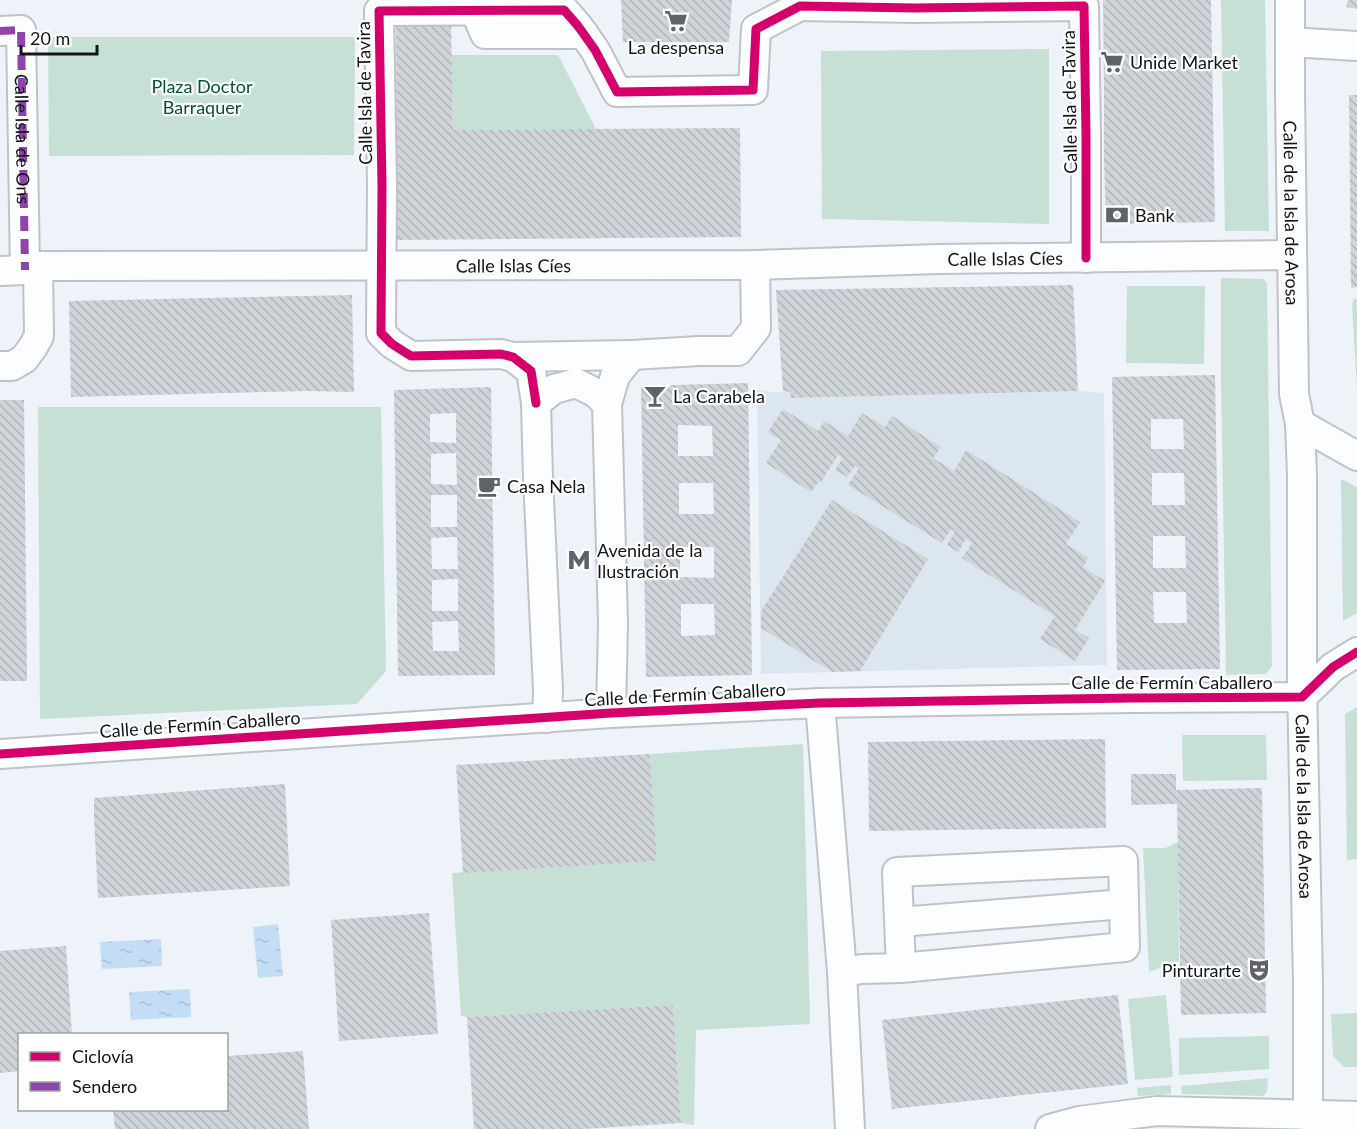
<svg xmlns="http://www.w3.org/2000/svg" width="1357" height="1129" font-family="Lato,sans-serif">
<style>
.built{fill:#dce6f0}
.green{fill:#c6e0d5}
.water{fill:url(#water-ripples)}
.building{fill:url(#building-back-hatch);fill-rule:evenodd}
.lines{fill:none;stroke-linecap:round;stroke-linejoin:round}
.minor-casing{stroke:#bfc3c7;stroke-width:32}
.minor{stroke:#fcfdfe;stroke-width:28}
.quiet{stroke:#8e44ad;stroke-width:8;stroke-dasharray:15 8;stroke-linecap:butt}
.cycleway-casing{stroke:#fff;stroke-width:13}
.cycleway{stroke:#d6006c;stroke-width:9}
.labels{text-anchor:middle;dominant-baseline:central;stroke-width:4.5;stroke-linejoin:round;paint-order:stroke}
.poi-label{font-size:18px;fill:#131619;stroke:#fff;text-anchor:start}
.park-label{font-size:18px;fill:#045235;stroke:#fff}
.street-label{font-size:18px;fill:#131619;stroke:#fff}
</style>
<defs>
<pattern id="water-ripples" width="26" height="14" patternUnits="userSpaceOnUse" patternTransform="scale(1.5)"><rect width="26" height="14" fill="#c4ddf7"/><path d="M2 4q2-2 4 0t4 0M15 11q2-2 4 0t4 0" fill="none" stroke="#a8bdd3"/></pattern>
<pattern id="building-back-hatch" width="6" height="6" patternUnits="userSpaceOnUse" patternTransform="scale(1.5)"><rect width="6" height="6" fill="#cfd4d8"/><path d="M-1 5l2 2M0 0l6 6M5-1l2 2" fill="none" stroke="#b1b5b9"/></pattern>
</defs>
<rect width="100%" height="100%" fill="#edf3f8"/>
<path class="built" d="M757 389 771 392H790L791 398 1078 391 1104 393 1107 665 761 674Z"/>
<path class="green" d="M1221 0H1265L1269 231H1225Z
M48 37H355L354 155 49 156Z
M1049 49V224L822 219 821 51Z
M451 55H558L596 129 453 130Z
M1221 278 1263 279 1267 283 1272 666 1266 674 1226 675 1221 380Z
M1127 286H1205L1204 364 1126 363Z
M1354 299H1357V390L1352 304Z
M38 407H381L386 671 357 704 40 719Z
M1341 479 1357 487V613L1343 621Z
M1357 707V859L1347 860 1345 714Z
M1182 735H1266L1267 780 1183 781Z
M803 744 810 1024 696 1030 694 1125 681 1123 673 1005 467 1017 461 1016 452 873 657 861 650 754Z
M1178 842 1179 961 1149 972 1143 848H1165Z
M1166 995 1173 1077 1135 1080 1128 999Z
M1357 1013V1067H1344L1333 1056 1331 1014Z
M1269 1036V1069L1179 1075V1038Z
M1268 1078 1267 1092 1263 1096 1182 1094 1181 1086Z
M1171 1085V1094L1138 1096 1137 1088Z"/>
<path class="water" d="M278 924 283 976 258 978 253 927Z
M161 939 162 966 102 969 100 942Z
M190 989 191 1017 131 1020 129 992Z"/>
<path class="building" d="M621 0H732L729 42H623Z
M1103 0H1211L1215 222 1106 224 1104 159V90Z
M1348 0H1357V9L1346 7Z
M451 18 453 130 740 128 741 237 397 240 396 20Z
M1349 95H1357V287L1351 288Z
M1073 285 1078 391 791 398 790 392 783 391 776 290Z
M352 295 354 392 308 391 71 397 69 301Z
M1215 375 1220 669 1117 670 1112 377ZM1151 419H1183L1184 449H1151ZM1152 473H1184L1185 505H1152ZM1153 536H1185L1186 568H1153ZM1153 592H1186L1187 623H1154Z
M748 383 752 675 646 677 641 386ZM678 425 712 426 713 456H678ZM679 483H713L714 514H679ZM680 547H714V578L680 577ZM681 604H714L715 635 681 636Z
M491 387 495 675 398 676 394 390ZM456 413V443L430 442V414ZM456 453 457 485 431 484V454ZM431 495H457V527H431ZM457 537 458 569H432L431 538ZM458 579V611H432V580ZM458 621 459 651H433L432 622Z
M0 400H24L27 681H0Z
M783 409 818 431 824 421 848 436 862 413 885 427 892 416 941 447 933 458 954 471 966 450 1080 522 1066 544 1088 558 1083 567 1105 581 1075 630 1089 638 1075 661 1040 639 1055 616 962 558 972 543 966 539 958 552 947 545 955 532 951 529 942 543 848 485 859 468 855 466 847 477 835 470 843 458 838 455 821 482 819 481 811 492 766 463 781 440 768 432Z
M832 500 928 559 860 671 832 672 761 628V611Z
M1105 739 1106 828 869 831 868 742Z
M650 754 657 861 463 873 456 765Z
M1131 774H1176V790L1262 788 1266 1013 1181 1015 1177 804 1131 805Z
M285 784 290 886 98 898 94 817V798Z
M429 913 438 1034 339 1041 331 920Z
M66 946 72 1034H20V1071L0 1073V951Z
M1118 995 1128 1084 892 1109 882 1020Z
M673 1005 681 1123 584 1129H474L467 1017Z
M303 1051 309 1129H115L113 1110H226V1056Z"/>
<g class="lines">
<g class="minor-casing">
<g id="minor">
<path id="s1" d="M1290 0V94L1294 394 1300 424 1302 475V683L1308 984V1116"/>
<path d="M475 11 485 34H584"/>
<path id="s2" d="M0 31 21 30 25 270"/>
<path d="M1290 42 1357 46"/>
<path id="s3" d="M0 271 25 270 38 266 755 265 939 259 1292 255"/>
<path d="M513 357 632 355"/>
<path d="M0 366H12L24 359 33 347 39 336 38 266"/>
<path d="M536 403 531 371 513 357 501 354 411 356 392 344 381 333 382 186 379 11 564 10 578 26 595 50 617 92 753 90 756 29 800 6 914 8 1084 6 1086 136V258"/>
<path d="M607 404 615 376 632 355 699 351H738L756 328 755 265"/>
<path d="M1300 424 1357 456"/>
<path d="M820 703 842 972 850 1129"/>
<path d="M547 718 548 690 538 478 536 403 554 389 576 383 596 393 607 404 613 623 611 713"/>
<path d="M0 754 611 713 820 703 1131 698 1302 697 1333 667 1357 652"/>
<path d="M900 922 1124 904"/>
<path d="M842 972 862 969 901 968 1125 947 1123 861 897 872 901 968"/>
<path d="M1050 1129 1079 1121 1157 1111 1357 1116"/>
</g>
</g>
<use href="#minor" class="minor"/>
<path class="quiet" d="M0 31 21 30 25 270"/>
<g class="cycleway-casing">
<path id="cycleway" d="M536 403 531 371 513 357 501 354 411 356 392 344 381 333 382 186 379 11 564 10 578 26 595 50 617 92 753 90 756 29 800 6 914 8 1084 6 1086 136V258
M0 754 611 713 820 703 1131 698 1302 697 1333 667 1357 652"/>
</g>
<use href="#cycleway" class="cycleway"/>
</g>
<defs>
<g id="supermarket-bare" transform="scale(1.8)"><path d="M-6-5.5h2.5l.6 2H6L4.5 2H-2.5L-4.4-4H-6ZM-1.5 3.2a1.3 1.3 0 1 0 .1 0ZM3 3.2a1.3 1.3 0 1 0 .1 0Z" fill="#5f6367" stroke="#fff" stroke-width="2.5" paint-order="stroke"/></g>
<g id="bank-bare" transform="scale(1.8)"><path d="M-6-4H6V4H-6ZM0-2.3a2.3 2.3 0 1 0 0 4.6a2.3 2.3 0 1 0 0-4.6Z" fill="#5f6367" stroke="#fff" stroke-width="2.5" paint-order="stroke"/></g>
<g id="bar-bare" transform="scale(1.8)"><path d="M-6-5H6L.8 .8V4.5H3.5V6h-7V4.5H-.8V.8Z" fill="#5f6367" stroke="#fff" stroke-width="2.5" paint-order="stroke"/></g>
<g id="cafe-bare" transform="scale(1.8)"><path d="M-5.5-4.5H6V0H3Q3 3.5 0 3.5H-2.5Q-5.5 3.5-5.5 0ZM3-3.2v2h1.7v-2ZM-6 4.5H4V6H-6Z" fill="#5f6367" stroke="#fff" stroke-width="2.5" paint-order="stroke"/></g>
<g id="metro-bare" transform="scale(1.8)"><path d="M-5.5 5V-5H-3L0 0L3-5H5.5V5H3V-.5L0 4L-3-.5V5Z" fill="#5f6367" stroke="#fff" stroke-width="2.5" paint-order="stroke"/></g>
<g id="theatre-bare" transform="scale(1.8)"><path d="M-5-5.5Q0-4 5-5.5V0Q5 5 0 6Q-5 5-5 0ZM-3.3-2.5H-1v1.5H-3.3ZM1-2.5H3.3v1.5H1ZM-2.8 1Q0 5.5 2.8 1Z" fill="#5f6367" stroke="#fff" stroke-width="2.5" paint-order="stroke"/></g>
</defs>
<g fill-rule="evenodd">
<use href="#supermarket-bare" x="676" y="21"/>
<use href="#supermarket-bare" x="1112" y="62"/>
<use href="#bank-bare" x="1117" y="215"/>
<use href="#bar-bare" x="655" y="396"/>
<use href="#cafe-bare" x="489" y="486"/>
<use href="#metro-bare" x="579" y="560"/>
<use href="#theatre-bare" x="1259" y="970"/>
</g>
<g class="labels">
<g class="poi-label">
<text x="676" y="47" text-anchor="middle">La despensa</text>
<text x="1130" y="62">Unide Market</text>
<text x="1135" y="215">Bank</text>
<text x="673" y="396">La Carabela</text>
<text x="507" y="486">Casa Nela</text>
<text x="597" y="550">Avenida de la<tspan x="597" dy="21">Ilustración</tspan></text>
<text x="1241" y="970" text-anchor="end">Pinturarte</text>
</g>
<g class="park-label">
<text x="202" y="86">Plaza Doctor<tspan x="202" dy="21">Barraquer</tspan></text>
</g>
<g class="street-label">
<text transform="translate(364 93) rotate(-91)">Calle Isla de Tavira</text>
<text transform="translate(1069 102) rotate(-91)">Calle Isla de Tavira</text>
<text stroke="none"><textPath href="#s2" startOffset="130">Calle Isla de Ons</textPath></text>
<text stroke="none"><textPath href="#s1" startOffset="213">Calle de la Isla de Arosa</textPath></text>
<text stroke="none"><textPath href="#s3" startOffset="1006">Calle Islas Cíes</textPath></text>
<text stroke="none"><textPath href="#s3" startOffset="514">Calle Islas Cíes</textPath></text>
<text x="1172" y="682">Calle de Fermín Caballero</text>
<text transform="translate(685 694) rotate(-3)">Calle de Fermín Caballero</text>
<text transform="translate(200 724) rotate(-4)">Calle de Fermín Caballero</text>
<text stroke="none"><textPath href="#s1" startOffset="807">Calle de la Isla de Arosa</textPath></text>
</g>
</g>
<rect x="18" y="1033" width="210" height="78" fill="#ffffff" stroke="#a1a2a3" stroke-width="1.5"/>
<rect x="30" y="1052" width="30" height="9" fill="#d6006c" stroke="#a1a2a3" stroke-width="1.5"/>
<text x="72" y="1063" font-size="18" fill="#131619">Ciclovía</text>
<rect x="30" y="1082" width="30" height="9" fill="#8e44ad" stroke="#a1a2a3" stroke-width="1.5"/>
<text x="72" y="1093" font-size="18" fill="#131619">Sendero</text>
<path d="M21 45v9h76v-9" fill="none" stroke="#131619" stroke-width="3"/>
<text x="30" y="45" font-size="18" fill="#131619" stroke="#ffffff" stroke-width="4.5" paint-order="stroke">20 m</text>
</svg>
